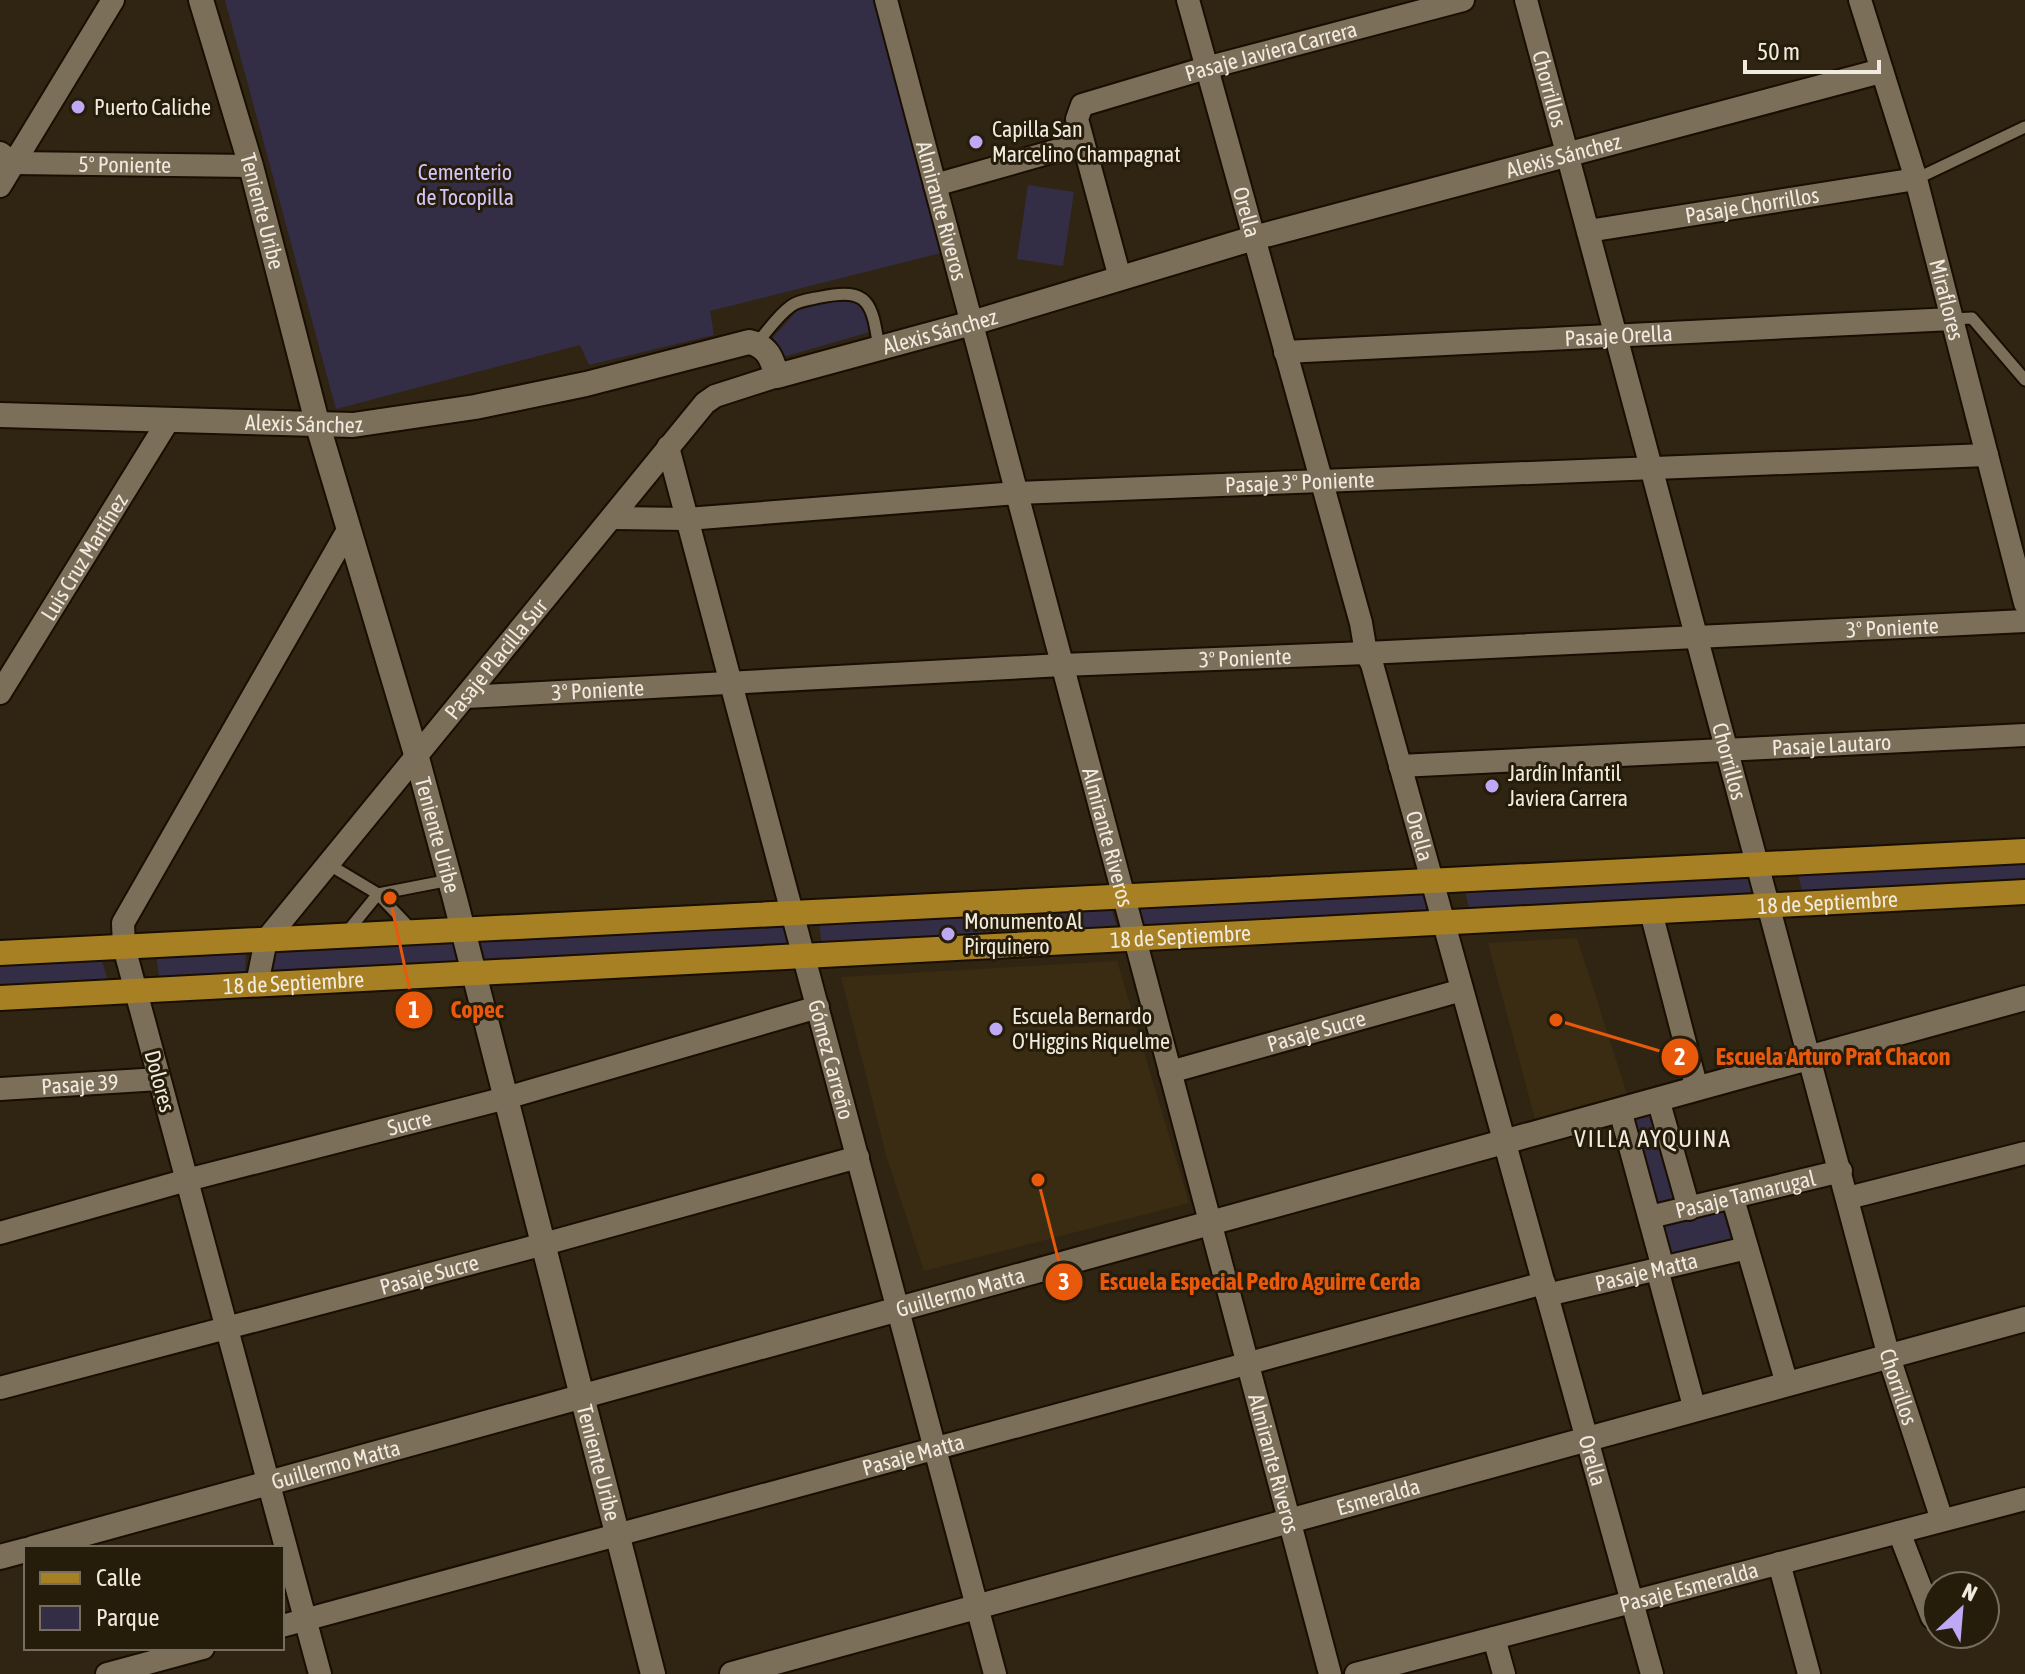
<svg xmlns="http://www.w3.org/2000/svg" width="2025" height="1674" font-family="'Asap Condensed',sans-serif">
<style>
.built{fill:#3a2c13}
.green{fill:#342d46}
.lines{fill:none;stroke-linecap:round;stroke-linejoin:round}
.service-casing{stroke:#180e01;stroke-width:15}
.minor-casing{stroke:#180e01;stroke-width:26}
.tertiary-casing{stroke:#180e01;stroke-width:28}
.primary-casing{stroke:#180e01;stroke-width:28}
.service{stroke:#7c6f5a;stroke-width:11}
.minor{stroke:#7c6f5a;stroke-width:22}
.tertiary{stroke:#7c6f5a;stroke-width:24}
.primary{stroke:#a78024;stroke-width:24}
.poi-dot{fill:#bfa9f4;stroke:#261c0a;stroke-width:3}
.labels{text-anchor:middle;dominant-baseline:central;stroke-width:6;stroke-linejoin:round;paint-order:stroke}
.street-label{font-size:22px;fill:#f1eadf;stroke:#261c0a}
.poi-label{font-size:22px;fill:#f1eadf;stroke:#261c0a;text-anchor:start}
.park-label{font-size:22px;fill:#d4c5fb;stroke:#261c0a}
.neighbourhood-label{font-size:24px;letter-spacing:2px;fill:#f1eadf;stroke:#261c0a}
.leader{fill:none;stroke:#e8590c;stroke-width:3}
.callout-dot{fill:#e8590c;stroke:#261c0a;stroke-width:3}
.mark-label{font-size:24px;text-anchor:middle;font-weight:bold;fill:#fff}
.callout-label{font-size:24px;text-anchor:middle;font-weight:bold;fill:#e8590c;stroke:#261c0a;stroke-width:6;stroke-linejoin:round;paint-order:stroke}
</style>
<rect width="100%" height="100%" fill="#302513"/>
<path class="built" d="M1577 938 1628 1097 1535 1119 1488 943Z
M1117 961 1189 1203 924 1271 887 1158 841 977Z"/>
<path class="green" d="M225 0H879L949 251 710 311 714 335 589 365 580 345 336 409Z
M1028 185 1074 192 1063 266 1017 259Z
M841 299 858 300 865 304 873 331 773 360 766 345 798 310Z
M2025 861V881L1803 894 1797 870Z
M1749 875 1755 897 1470 911 1464 888Z
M1423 893 1428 914 1135 928 1129 905Z
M1110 904 1118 931 822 946 819 922Z
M783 922 787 944 480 960 474 940Z
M453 942 457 962 273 972 274 949Z
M246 950 245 972 159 977 156 954Z
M102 961 108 981 0 987V965Z
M1650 1110 1676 1201 1654 1208 1626 1122Z
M1728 1206 1736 1241 1665 1257 1656 1223Z"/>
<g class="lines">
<g class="service-casing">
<path id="service" d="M1916 179 2025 127
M1952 319 1972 318 2025 380
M756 344C768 331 777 316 791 306 799 300 812 299 821 297 870 287 872 304 879 348
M328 864 378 894 412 930
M347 932 378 894 450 880"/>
</g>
<g class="minor-casing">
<g id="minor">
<path id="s1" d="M886 0 1330 1674"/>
<path id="s2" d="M1188 0 1361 623 1366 653 1372 664 1652 1674"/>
<path id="s3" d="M1526 0 1889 1357 1942 1520"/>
<path id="s4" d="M1860 0 1916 179 2025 603"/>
<path id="s5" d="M0 153 14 163 251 166"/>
<path d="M935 185 1083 143"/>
<path d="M0 186 113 0"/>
<path id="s6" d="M1588 231 1916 179"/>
<path id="s7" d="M1120 278 1077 119 1082 105 1206 68 1463 0"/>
<path id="s8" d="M1285 352 1952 319"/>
<path id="s9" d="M668 447 995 1674"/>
<path id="s10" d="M613 518 687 519 1017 493 1987 455"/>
<path id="s11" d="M0 693 168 421"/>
<path id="s12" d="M466 697 1062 665 1366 653 2025 621"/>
<path id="s13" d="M1400 766 2025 735"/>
<path d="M1651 912 1697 1089"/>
<path id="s14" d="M257 984 266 940 705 403 715 396 777 376"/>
<path id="s15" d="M1170 1072 1462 990"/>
<path id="s16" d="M0 1089 159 1079"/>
<path d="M1658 1099 1689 1209"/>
<path d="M1620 1110 1663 1268"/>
<path d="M1848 1198 2025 1153"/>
<path d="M1733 1199 1787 1384"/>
<path id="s17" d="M1650 1217 1841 1171"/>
<path id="s18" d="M0 1233 187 1180 506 1098 818 1007"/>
<path d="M1657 1269 1695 1410"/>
<path id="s19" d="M1547 1295 1747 1248"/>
<path id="s20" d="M0 1388 544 1244 858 1157"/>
<path d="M1899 1532 1932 1617"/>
<path d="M1779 1563 1809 1674"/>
<path id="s21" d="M282 1626 1544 1283"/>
<path d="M1494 1638 1504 1674"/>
<path d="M107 1674 203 1648"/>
<path d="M320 1674 124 947 123 923 348 530"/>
<path id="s22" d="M1356 1674 2025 1499"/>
</g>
</g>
<g class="tertiary-casing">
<g id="tertiary">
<path id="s23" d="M201 0 251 166 318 426 416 754 455 899 653 1674"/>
<path id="s24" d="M0 415 353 425 475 407 586 384 749 342C768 346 772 359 777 376L972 323 1254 238 1881 71"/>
<path id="s25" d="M33 1548 2025 998"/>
<path d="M0 1557 26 1550"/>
<path id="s26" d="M732 1674 2025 1319"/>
</g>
</g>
<g class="primary-casing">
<g id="primary">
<path d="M0 953 2025 851"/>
<path id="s27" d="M0 998 2025 892"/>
</g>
</g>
<use href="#service" class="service"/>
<use href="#minor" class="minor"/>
<use href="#tertiary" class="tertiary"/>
<use href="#primary" class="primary"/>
</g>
<g class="poi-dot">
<circle cx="78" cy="107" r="8"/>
<circle cx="976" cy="142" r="8"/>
<circle cx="1492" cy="786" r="8"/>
<circle cx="948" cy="934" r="8"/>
<circle cx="996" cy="1029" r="8"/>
</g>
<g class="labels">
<g class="street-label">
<text stroke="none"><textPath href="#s7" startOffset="376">Pasaje Javiera Carrera</textPath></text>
<text stroke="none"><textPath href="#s3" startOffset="92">Chorrillos</textPath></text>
<text stroke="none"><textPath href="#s24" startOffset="1622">Alexis Sánchez</textPath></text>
<text stroke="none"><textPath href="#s5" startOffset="128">5° Poniente</textPath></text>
<text stroke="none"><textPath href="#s6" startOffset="166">Pasaje Chorrillos</textPath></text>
<text stroke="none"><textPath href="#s23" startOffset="220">Teniente Uribe</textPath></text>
<text stroke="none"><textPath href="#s1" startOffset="218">Almirante Riveros</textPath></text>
<text stroke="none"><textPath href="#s2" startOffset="220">Orella</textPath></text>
<text stroke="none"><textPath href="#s4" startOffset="312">Miraflores</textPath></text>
<text stroke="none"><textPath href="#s24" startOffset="974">Alexis Sánchez</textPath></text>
<text stroke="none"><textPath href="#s8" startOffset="334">Pasaje Orella</textPath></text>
<text stroke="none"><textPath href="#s24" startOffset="304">Alexis Sánchez</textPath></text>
<text stroke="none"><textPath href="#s10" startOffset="688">Pasaje 3° Poniente</textPath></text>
<text stroke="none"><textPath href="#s11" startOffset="160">Luis Cruz Martínez</textPath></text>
<text stroke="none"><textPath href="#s12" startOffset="1428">3° Poniente</textPath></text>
<text stroke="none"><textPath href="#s12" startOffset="780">3° Poniente</textPath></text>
<text stroke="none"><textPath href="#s14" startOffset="408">Pasaje Placilla Sur</textPath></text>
<text stroke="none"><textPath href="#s12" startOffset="132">3° Poniente</textPath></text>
<text stroke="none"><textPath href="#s13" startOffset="432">Pasaje Lautaro</textPath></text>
<text stroke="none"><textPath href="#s3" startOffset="788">Chorrillos</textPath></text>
<text stroke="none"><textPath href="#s23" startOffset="868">Teniente Uribe</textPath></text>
<text stroke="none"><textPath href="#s1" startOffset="866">Almirante Riveros</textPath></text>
<text stroke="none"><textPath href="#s2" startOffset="868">Orella</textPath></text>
<text stroke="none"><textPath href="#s27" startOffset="1830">18 de Septiembre</textPath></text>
<text stroke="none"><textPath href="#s27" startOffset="1182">18 de Septiembre</textPath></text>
<text stroke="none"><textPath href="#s27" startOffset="294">18 de Septiembre</textPath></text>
<text stroke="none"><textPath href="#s15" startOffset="152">Pasaje Sucre</textPath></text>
<text stroke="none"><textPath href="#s9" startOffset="634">Gómez Carreño</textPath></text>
<text transform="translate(160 1081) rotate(75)">Dolores</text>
<text stroke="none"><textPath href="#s16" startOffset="80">Pasaje 39</textPath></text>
<text stroke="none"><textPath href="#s18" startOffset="424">Sucre</textPath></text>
<text stroke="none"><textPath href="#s17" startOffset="98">Pasaje Tamarugal</textPath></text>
<text stroke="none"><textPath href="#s19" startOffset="102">Pasaje Matta</textPath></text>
<text stroke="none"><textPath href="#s20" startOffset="444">Pasaje Sucre</textPath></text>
<text stroke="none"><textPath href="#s25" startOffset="962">Guillermo Matta</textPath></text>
<text stroke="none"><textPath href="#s3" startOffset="1436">Chorrillos</textPath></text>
<text stroke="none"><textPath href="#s21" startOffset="654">Pasaje Matta</textPath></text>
<text stroke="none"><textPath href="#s2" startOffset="1516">Orella</textPath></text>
<text stroke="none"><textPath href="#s23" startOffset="1516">Teniente Uribe</textPath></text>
<text stroke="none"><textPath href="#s1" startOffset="1514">Almirante Riveros</textPath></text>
<text stroke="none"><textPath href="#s25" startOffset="314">Guillermo Matta</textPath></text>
<text stroke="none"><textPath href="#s26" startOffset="670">Esmeralda</textPath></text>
<text stroke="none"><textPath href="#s22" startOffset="344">Pasaje Esmeralda</textPath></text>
</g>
<g class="poi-label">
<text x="94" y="107">Puerto Caliche</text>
<text x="992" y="129">Capilla San<tspan x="992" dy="25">Marcelino Champagnat</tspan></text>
<text x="1508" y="773">Jardín Infantil<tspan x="1508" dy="25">Javiera Carrera</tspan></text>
<text x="964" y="921">Monumento Al<tspan x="964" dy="25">Pirquinero</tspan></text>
<text x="1012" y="1016">Escuela Bernardo<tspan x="1012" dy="25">O'Higgins Riquelme</tspan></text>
</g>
<g class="park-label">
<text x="465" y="172">Cementerio<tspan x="465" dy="25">de Tocopilla</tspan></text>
</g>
<g class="neighbourhood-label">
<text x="1653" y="1138">VILLA AYQUINA</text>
</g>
</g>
<path class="leader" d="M390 898L414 1010M1556 1020L1680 1057M1038 1180L1064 1282"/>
<g class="callout-dot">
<circle cx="390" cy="898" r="8"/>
<circle cx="1556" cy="1020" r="8"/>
<circle cx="1038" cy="1180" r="8"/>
<circle cx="414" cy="1010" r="20"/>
<circle cx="1680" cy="1057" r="20"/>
<circle cx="1064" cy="1282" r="20"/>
</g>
<g class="mark-label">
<text x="414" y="1018">1</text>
<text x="1680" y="1065">2</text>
<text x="1064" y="1290">3</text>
</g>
<g class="callout-label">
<text x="477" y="1018">Copec</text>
<text x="1833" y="1065">Escuela Arturo Prat Chacon</text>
<text x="1260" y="1290">Escuela Especial Pedro Aguirre Cerda</text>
</g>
<rect x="24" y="1546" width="260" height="104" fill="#261c0a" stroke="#776e5f" stroke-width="2"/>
<rect x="40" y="1572" width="40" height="12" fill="#a78024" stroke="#776e5f" stroke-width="2"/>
<text x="96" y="1586" font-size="24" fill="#f1eadf">Calle</text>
<rect x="40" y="1606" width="40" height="24" fill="#342d46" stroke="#776e5f" stroke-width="2"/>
<text x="96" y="1626" font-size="24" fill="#f1eadf">Parque</text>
<g transform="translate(1961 1610) rotate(26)"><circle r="38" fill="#261c0a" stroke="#776e5f" stroke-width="2"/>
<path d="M0-6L14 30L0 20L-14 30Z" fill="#bfa9f4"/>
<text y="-12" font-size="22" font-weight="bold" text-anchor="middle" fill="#f1eadf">N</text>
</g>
<path d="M1745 60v12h134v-12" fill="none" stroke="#f1eadf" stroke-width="4"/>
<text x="1757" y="60" font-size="24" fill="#f1eadf" stroke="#261c0a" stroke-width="6" paint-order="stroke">50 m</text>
</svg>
